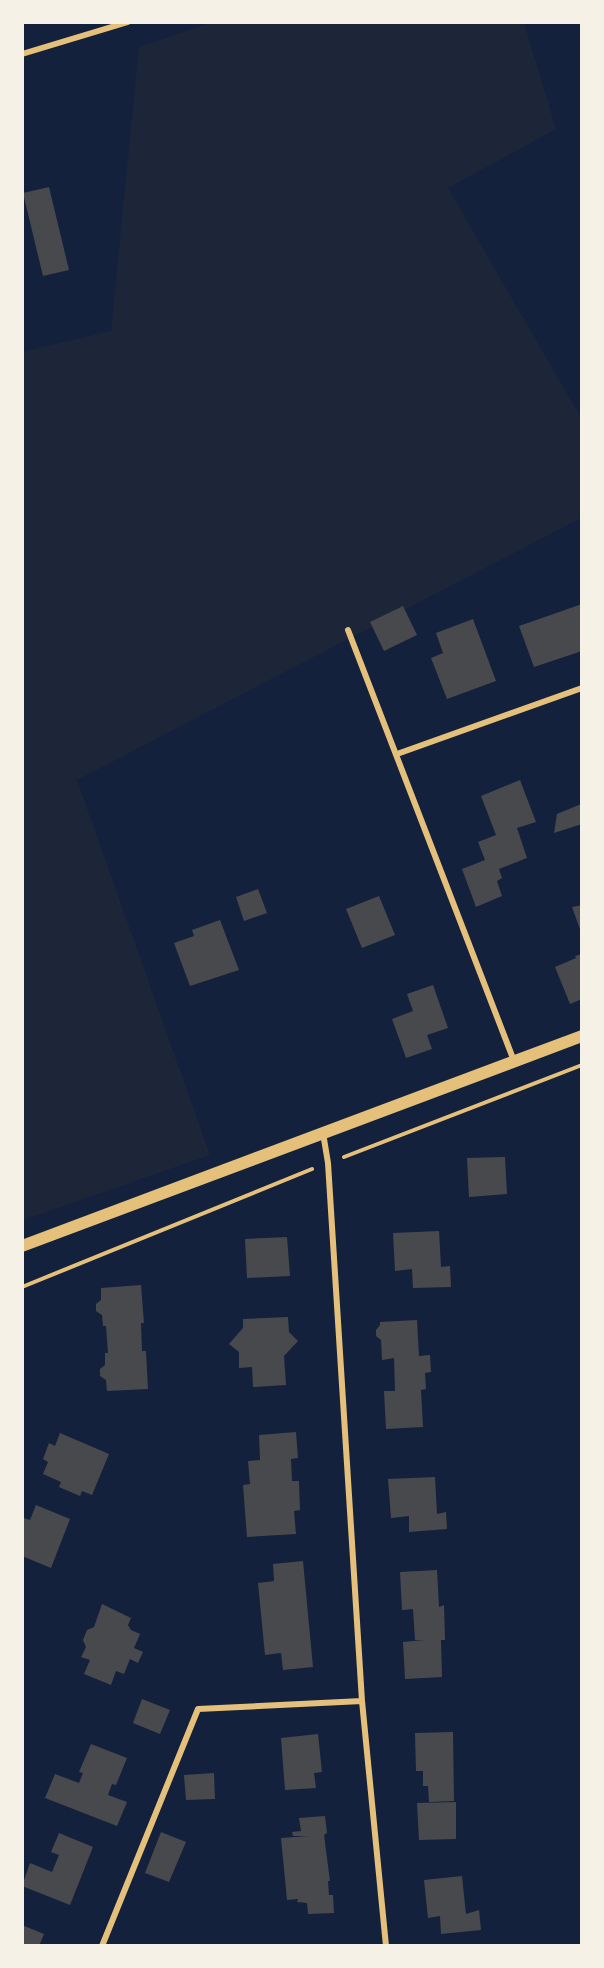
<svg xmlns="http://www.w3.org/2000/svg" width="604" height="1968" font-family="'Roboto Serif',serif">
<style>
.green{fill:#1d2539}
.building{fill:#48494c}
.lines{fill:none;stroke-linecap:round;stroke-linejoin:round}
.path{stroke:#e5c07b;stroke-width:4}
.minor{stroke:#e5c07b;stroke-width:6}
.secondary{stroke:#e5c07b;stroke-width:12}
</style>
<rect width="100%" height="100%" fill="#14213d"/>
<path class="green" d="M210 23H524L556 129 448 188 581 418V518L77 780 210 1155 23 1220 22 352 111 331 139 47Z"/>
<path class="building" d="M49 187 69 270 43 276 23 193Z
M582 604V651L534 667 519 626Z
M403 606 417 635 384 651 370 622Z
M473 619 496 681 447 699 431 658 443 653 436 633Z
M520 780 536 822 517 828 527 858 499 869 502 878 497 881 502 896 476 907 462 869 485 860 478 842 496 835 481 796Z
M581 804 582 824 554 833 557 814Z
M258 889 267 913 244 921 236 897Z
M379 896 395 935 362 948 346 909Z
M582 905V932H581L572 907Z
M220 920 239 970 190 986 174 943 194 936 192 930Z
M582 954V999L570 1004 555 967 576 958 575 956Z
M433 985 448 1028 427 1035 432 1049 406 1058 392 1019 413 1011 407 994Z
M505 1157 507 1194 469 1197 467 1158Z
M439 1231 441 1267 450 1266 451 1287 413 1288 412 1269 395 1271 393 1233Z
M287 1237 290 1276 247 1278 245 1239Z
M141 1285 144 1323H141L142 1351H146L148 1389 107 1391 106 1380 100 1376V1369L105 1365V1353H108L106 1326H103L102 1315 96 1311V1304L101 1300V1288Z
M288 1317 289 1332 298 1341 284 1356 286 1385 253 1387 252 1367 239 1368V1352L229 1344 243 1328V1319Z
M417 1320 419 1356 430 1355 431 1372 425 1373 426 1389 421 1390 423 1427 386 1429 384 1391H395L394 1358 382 1360 381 1340 376 1336V1330L380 1325V1322Z
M296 1432 298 1458 291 1459 292 1481H299L300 1510 294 1511 296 1534 247 1537 243 1485 250 1484 248 1461 260 1460 259 1435Z
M60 1433 109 1454 92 1495 82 1491 80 1496 59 1487 61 1482 43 1474 48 1462 43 1459 49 1443 55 1446Z
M435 1477 437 1514 446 1512 447 1529 409 1532V1516L391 1518 388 1479Z
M36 1505 70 1519 51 1568 22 1556V1522L24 1518 30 1520Z
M303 1561 313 1667 283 1670 281 1653 265 1655 258 1583 274 1581 273 1564Z
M437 1570 439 1607 444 1605 445 1640H441L442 1677 405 1679 403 1642 424 1640H415L413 1609 402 1610 400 1572Z
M102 1604 131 1618 128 1625 131 1630 140 1634 134 1648 143 1652 138 1663 130 1659 124 1674 116 1671 111 1685 84 1674 90 1660 81 1657 86 1647 83 1640 87 1630 94 1627Z
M142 1699 170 1710 160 1734 133 1723Z
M453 1732 454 1801 429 1802 428 1786H423V1771H416L415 1733Z
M318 1734 322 1772 314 1773 316 1788 285 1790 281 1738Z
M91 1744 127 1758 116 1785 112 1784 108 1795 127 1802 117 1826 45 1798 55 1774 79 1783 83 1773 79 1772Z
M214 1773 215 1799 186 1800 184 1775Z
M456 1802V1839L419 1840 417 1803Z
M325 1816 327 1833 324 1835 330 1881H328L329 1895H333L334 1913 308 1914 307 1903 297 1902 298 1899 287 1900 281 1838 309 1836H293L292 1832 301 1831 299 1818Z
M161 1832 186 1842 169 1882 145 1873Z
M59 1833 93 1847 70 1905 22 1886 30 1863 52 1872 59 1855 51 1852Z
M462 1876 466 1914 479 1910 481 1930 441 1934 440 1916 428 1918 424 1880Z
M22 1925 44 1934 39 1946H22Z"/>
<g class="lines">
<path class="path" d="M344 1157 582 1065
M22 1287 312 1169"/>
<path class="minor" d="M22 54 128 22
M348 630 514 1061
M397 754 582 688
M323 1133 328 1163 362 1701 386 1946
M102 1946 198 1709 362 1701"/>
<path class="secondary" d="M22 1246 582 1036"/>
</g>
<rect width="604" height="1968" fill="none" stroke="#f6f1e7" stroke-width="48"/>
</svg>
